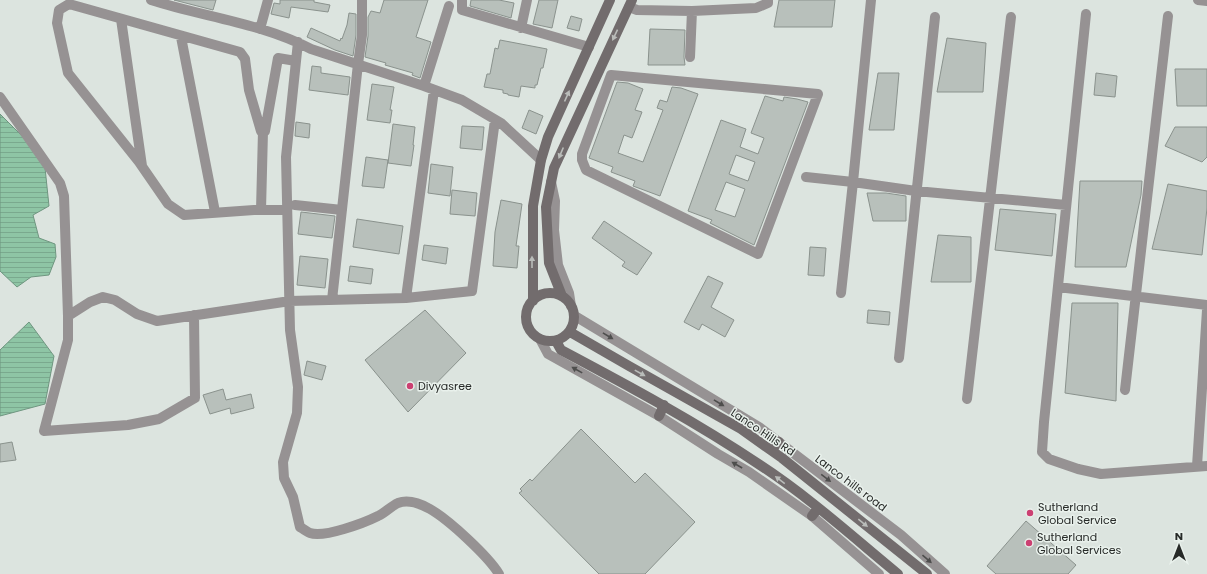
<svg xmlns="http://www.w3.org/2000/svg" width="1207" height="574" font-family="Poppins,sans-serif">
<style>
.water{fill:url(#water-rules);stroke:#6f9680}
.building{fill:#b8c0bb;stroke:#8a928d;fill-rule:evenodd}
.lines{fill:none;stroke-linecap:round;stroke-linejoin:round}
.minor{stroke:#969293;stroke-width:10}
.tertiary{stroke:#969293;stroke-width:10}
.secondary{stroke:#726c6d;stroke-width:10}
.oneway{fill:#b9bcb9}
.oneway2{fill:#4e4e4d}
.poi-dot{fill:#cc4072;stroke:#e9f1ec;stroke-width:1.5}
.labels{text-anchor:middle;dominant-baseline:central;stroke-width:3;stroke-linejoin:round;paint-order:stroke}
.poi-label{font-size:11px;fill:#272a28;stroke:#e9f1ec;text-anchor:start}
.street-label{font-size:11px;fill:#272a28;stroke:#e9f1ec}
</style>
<defs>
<pattern id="water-rules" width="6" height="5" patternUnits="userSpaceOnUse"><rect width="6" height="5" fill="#8ec5a5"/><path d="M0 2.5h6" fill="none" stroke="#7aa98e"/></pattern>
</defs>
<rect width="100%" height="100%" fill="#dce4df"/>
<path class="water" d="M0 114 44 158 49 206 33 215 39 238 55 244 56 257 49 275 31 277 17 287 0 271Z
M29 322 54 356 45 404 0 416V350Z"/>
<path class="building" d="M174 0H216L213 10Z
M280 0H314V2L330 5 328 12 291 7 289 18 271 14 274 3 280 4Z
M384 0H428L416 37 431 42 420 78 412 75 413 73 385 65 386 63 365 57 368 36V17L371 11 380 13Z
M471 0H499L514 3 511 18 470 6Z
M539 0H558L552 28 533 24Z
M779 0H835L832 27H774Z
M349 13 356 14V35L353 56 335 50 307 37 311 28 340 41 341 38 342 39 347 25Z
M571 16 582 19 579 31 567 28Z
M650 29 685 30 684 57 685 65H648Z
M947 38 986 43 983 92H937Z
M500 40 547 49 543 68H541L537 85H535V88L521 86 519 97 508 95V94L503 93V90L484 87 487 74H490L495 48 498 49Z
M312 66 321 67V73L350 77 348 95 309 90Z
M1175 69H1207V106H1177Z
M878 73H899L894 130H869Z
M1096 73 1117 76 1115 97 1094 95Z
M617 82 628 83 643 89 635 110 642 112 632 138 624 135 618 153 643 162 663 110 657 108 660 100 667 102 672 87 681 88 698 94 660 196 633 186 635 181 611 172 613 167 589 158Z
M372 84 394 87 390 110H392L390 123 367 120Z
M765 96 783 101 784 97 797 99 808 102 754 245 710 223 712 220 688 211 721 120 746 129 740 147 758 154 764 138 751 133ZM736 155 755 162 748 181 729 174ZM726 182 745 189 735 217 715 210Z
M529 110 543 116 536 134 522 128Z
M296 122 310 124 309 138 295 136Z
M393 124 415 127 413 145H414L411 166 388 163Z
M462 126 484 127 482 150 460 148Z
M1175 127H1207V157L1202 162 1165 146Z
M366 157 388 160 384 188 362 186Z
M431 164 453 167 450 196 428 193Z
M1080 181H1142L1141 195 1126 267H1075Z
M1168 184 1207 191V208L1202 255 1152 249Z
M452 190 477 193 475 216 450 214Z
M867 193H886L906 196V221H873Z
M501 200 522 204 516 246H519L517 268 493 266 495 232Z
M1000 209 1056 214 1052 256 995 250Z
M301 212 335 216 332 238 298 234Z
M357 219 403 226 399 254 353 247Z
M604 221 652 253 637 275 622 266 625 262 592 238Z
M938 235 971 237V282H931Z
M424 245 448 248 446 264 422 260Z
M810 247 826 248 824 276 808 275Z
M300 256 328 259 325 288 297 285Z
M350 266 373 269 371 284 348 281Z
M708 276 723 283 711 307 734 320 725 337 702 324 699 330 684 322Z
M1072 303H1118L1116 401 1065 393Z
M425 310 466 353 408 412 365 360Z
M868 310 890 312 889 325 867 323Z
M307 361 326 366 322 380 304 375Z
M223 389 226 400 251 394 254 408 231 414 230 408 210 414 203 395Z
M581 429 635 483 645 473 695 522 645 574H599L519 493 522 491 520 489 530 479 532 481Z
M12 442 16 460 0 462V444Z
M1026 521 1076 565 1068 574H996L987 566Z"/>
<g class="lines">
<path class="minor" d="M151 0C204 17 261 23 311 49L424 86 462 100 501 123 541 160
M462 0V10L589 47
M1198 0 1207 1
M629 7 637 10 692 11 756 8 768 3V0
M1086 14 1044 422 1042 452 1049 459 1078 469 1101 474 1207 466
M121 19 142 166
M521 28 527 0
M260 29 268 0
M181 37 215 212
M298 42 286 157 290 330 298 387 297 413 283 462 284 478 293 497 300 527C303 529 307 532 310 533 324 538 364 523 378 516 385 513 391 506 398 503 409 499 421 504 430 509 449 520 488 556 499 574
M690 57 692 11
M611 75 818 94 758 254 586 170 582 160V154Z
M424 86 449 6
M0 97 60 183 64 196 68 316 90 302 103 297 115 300 137 314 157 321 290 301 406 298 472 291 495 120
M806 177 853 182 916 191 1066 205
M295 205 342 210
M261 210 263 131
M287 210H254L184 215 168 204 139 162 68 73 57 23 59 10 69 4 240 52 245 59 249 90 261 131H265L278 58 296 61
M1058 287 1207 305
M841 293 853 182 871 0
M406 298 434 90
M332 300 358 64 362 35V0
M68 316V340L44 431 128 425 159 419 195 398 194 315
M899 358 935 17
M1125 390 1168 16
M967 399 1011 17
M1197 466 1207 310"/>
<path class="tertiary" d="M551 182 555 201 554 230 558 265 569 293 571 306
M575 316 759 427 901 535 945 574
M540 339 548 354 659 416 718 454 749 472 812 516 879 574"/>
<path class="secondary" d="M526 317a24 24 0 1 1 48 0a24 24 0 1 1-48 0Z
M562 296 549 263 546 207 554 168 632 0
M533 301V206L541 160 548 137 610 0
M570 332 629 366 741 429 782 458 927 574
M556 341 561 350C629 386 696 422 760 465 809 497 853 537 898 574
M659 416 664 405
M771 450 779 442
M812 516 818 508"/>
</g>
<defs><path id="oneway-solid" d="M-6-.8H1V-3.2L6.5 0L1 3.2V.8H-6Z"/></defs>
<g class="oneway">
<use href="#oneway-solid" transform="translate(615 35) rotate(115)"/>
<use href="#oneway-solid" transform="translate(567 96) rotate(-66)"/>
<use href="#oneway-solid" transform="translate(561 153) rotate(113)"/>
<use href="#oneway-solid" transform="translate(532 262) rotate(-90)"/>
<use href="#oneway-solid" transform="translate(640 373) rotate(29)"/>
<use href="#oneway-solid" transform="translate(780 480) rotate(-143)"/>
<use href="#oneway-solid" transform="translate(863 523) rotate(39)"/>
</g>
<g class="oneway2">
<use href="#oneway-solid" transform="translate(608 336) rotate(31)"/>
<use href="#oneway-solid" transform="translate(577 370) rotate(-151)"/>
<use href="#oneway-solid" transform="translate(719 403) rotate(31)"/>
<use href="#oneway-solid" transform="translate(737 465) rotate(-150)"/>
<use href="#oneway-solid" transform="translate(826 478) rotate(37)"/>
<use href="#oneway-solid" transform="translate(927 559) rotate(41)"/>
</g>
<g class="poi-dot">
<circle cx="410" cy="386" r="4"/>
<circle cx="1030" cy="513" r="4"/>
<circle cx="1029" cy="543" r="4"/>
</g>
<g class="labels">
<g class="poi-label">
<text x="418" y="386">Divyasree</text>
<text x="1038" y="507">Sutherland<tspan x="1038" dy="13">Global Service</tspan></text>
<text x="1037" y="537">Sutherland<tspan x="1037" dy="13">Global Services</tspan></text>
</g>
<g class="street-label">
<text transform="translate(763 432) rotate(34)">Lanco Hills Rd</text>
<text transform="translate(851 483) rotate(37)">Lanco hills road</text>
</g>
</g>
<g transform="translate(1179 546)" stroke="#e9f1ec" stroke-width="3" paint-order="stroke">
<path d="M0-3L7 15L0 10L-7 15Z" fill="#272a28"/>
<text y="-6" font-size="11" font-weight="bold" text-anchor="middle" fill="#272a28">N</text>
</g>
</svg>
